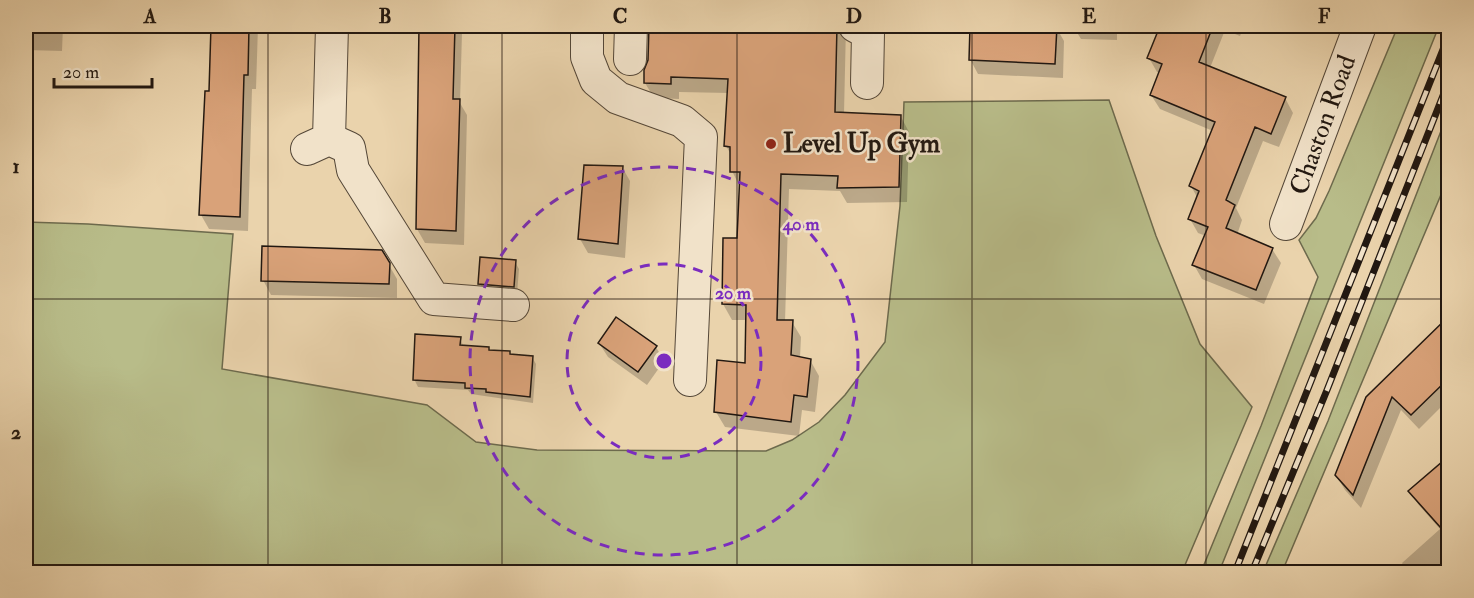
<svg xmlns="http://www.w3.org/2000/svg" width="1474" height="598" font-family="'IM FELL Double Pica',serif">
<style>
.green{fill:#b8bc89;stroke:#6d6a4d;stroke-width:1.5}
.shadow{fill:#0003}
.building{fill:#d9a279;stroke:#221811;stroke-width:1.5}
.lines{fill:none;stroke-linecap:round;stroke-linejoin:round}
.minor-casing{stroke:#544738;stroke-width:34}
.minor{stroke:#f1e2c9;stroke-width:32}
.rail-casing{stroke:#221811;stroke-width:7}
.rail{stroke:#f1e2c9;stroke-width:4.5;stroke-dasharray:14;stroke-linecap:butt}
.grid{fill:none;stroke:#221811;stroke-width:1.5;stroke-opacity:0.55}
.ring{fill:none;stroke:#7b2cbf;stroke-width:3;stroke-dasharray:10 8}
.poi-dot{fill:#8f2418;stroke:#f1e2c9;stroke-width:2}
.labels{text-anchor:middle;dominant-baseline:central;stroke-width:5;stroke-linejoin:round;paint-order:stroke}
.street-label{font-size:26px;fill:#221811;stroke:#f1e2c9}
.poi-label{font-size:26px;font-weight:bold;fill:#221811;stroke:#f1e2c9;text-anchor:start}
.centre{fill:#7b2cbf;stroke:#f1e2c9;stroke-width:3}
.ring-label{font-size:18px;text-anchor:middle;font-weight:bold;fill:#7b2cbf;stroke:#f1e2c9;stroke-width:5;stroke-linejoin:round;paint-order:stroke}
.neatline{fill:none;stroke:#221811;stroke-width:2}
.grid-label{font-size:20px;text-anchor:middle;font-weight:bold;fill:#221811}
</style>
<rect width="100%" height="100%" fill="#ead3ac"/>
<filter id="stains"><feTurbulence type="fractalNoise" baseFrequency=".00333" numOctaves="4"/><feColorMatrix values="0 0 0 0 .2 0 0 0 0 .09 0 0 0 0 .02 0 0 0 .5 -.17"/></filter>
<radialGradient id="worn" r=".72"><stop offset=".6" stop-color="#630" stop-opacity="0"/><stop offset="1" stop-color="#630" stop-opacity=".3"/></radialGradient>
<path class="green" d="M1398 26H1439L1219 572H1201L1261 426 1318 277 1299 240 1316 218 1329 191Z
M1109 100 1156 236 1200 344 1252 407 1182 572H26V222L88 224 233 234 222 369 427 405 476 442 537 450 766 451 792 440 819 422 845 395 885 342 900 206 904 102Z
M1448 113V178L1282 572H1263L1328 421Z"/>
<path class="shadow" d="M26 26H63L62 51 26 50Z
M212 26H258L256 89H252L248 231 209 229 201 215 210 92Z
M421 26H458L462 33 460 103 467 115 464 245 425 243 417 229Z
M650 26H679V32L806 34 807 26H846L844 114 901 117 909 132 907 202 847 203 840 191 789 189 785 322H792L801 337 800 358 810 360 819 376 815 412 802 410 799 436 725 427 716 412 747 365V320H732L723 304 725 239 738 240 740 187 732 171V156L726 146 729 93 679 92V99L654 98 645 83 649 60Z
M972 26 1056 27 1064 41 1063 78 978 74 970 59Z
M1073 26H1117V40L1081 39Z
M1170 26H1244L1240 36 1225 30 1210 68 1285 98 1293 113 1279 147 1263 141 1236 208 1242 220 1237 235 1272 249 1281 263 1264 304 1202 279 1194 265 1206 236 1198 233 1190 219 1198 199 1191 186 1213 131 1160 109 1151 95 1160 73 1157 72 1149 58Z
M622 167 630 181 625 258 588 253 580 239Z
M381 251 397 279V298L271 295 263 280Z
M515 262 519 269 517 294 484 291 480 284Z
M1448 318V400L1419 429 1401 410 1361 508 1345 490 1336 475Z
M460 339 464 347 532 357 536 364 533 403 471 394 468 390 418 387 414 379Z
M599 343 656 347 664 361 647 385 608 357Z
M1448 480V572H1407L1402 563 1440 529 1418 504 1410 491Z"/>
<path class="building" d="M211 26H249L248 75H244L240 217 199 215 205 91H209Z
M419 26H455L453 99H460L456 231 416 229Z
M649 26H671V30L769 33 770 31 805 32V26H837L835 112 901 115 899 187 837 188 838 176 781 174 777 320H793L791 355 811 359 807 397 794 395 791 422 714 412 717 360 745 363 746 305 722 304 723 238H737L740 172H730V147L724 146 728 79 671 77V84L644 83V70L648 60Z
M970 26H1057L1055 64 969 60Z
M1160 26H1213L1199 62 1286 97 1271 134 1255 127 1226 200 1235 205 1226 228 1273 248 1256 290 1192 265 1208 227 1188 219 1199 191 1189 186 1215 122 1150 95 1162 64 1147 58Z
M584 165 623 166 618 244 578 239Z
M262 246 382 250 390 263 389 284 261 281Z
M480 257 516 260 514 287 478 284Z
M1449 316V378L1411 415 1392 397 1353 495 1335 475 1366 397Z
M616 317 657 346 638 372 598 343Z
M415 334 461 337 460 345 489 347V350L510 351V354L533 356 530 397 486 392V389L465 388V383L413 380Z
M1449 456V537L1408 491Z"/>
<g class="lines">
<g class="minor-casing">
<path id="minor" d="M587 26V57L596 80 618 98 682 121 701 137 690 380
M855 26 868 33 867 83
M630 59 631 26
M329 139 332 26
M307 149 329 139 349 148 353 170 434 299 513 305
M1286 224 1360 26"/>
</g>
<use href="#minor" class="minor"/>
<g class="rail-casing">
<path id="rail" d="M1235 572 1448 37
M1252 572 1327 390 1448 83"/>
</g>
<use href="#rail" class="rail"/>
</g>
<path class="grid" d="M268 26V572M502 26V572M737 26V572M972 26V572M1206 26V572M26 299H1448"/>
<g class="ring">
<circle cx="664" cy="361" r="97"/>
<circle cx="664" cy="361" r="194"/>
</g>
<circle class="poi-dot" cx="771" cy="144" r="6"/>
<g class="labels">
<g class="street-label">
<text transform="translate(1323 125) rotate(-70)">Chaston Road</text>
</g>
<g class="poi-label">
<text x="783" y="144">Level Up Gym</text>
</g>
</g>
<circle cx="664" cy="361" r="9" class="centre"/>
<g class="ring-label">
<text x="801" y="230">40 m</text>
<text x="733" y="299">20 m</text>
</g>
<rect width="1474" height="598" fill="none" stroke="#ead3ac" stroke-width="66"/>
<path d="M54 78v9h98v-9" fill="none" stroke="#221811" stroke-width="3"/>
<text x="63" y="78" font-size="18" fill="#221811" stroke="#f1e2c9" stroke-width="4.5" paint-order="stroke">20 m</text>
<rect x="33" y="33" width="1408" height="532" class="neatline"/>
<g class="grid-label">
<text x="150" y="23">A</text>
<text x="385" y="23">B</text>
<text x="620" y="23">C</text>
<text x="854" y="23">D</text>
<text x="1089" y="23">E</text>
<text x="1324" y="23">F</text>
<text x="16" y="173">1</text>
<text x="16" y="439">2</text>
</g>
<rect width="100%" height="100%" filter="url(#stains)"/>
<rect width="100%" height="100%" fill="url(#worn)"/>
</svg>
